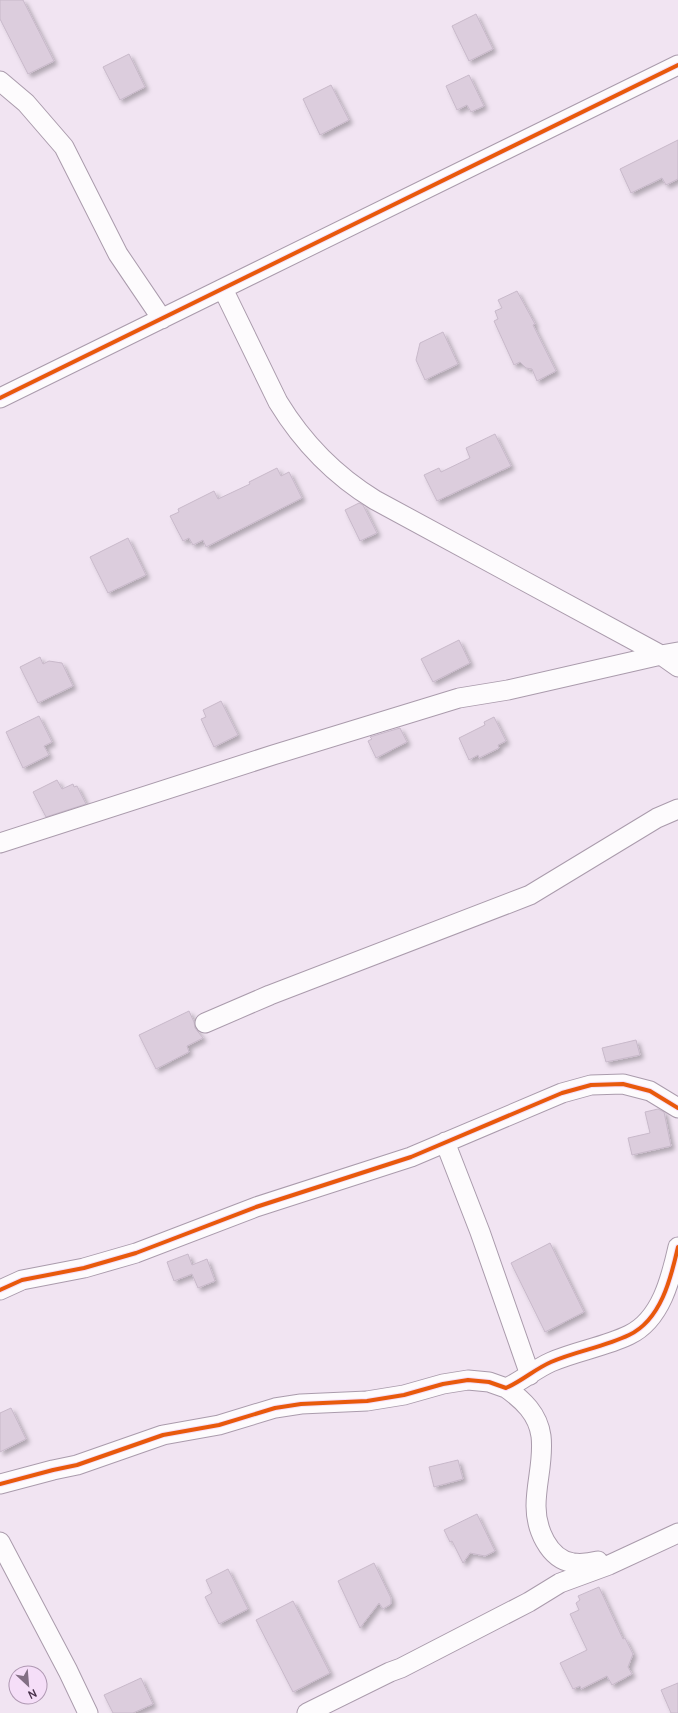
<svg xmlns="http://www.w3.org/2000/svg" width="678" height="1713" font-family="Manrope,sans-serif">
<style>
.building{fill:#dccddd;stroke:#c8b9ca;filter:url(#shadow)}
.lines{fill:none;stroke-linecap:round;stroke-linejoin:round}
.minor-casing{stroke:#aa9bac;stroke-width:21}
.minor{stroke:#fdfbfd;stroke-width:19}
.cycleway-casing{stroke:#f5def8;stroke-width:6}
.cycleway{stroke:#e8590c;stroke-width:4}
</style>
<defs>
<filter id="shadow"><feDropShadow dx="3.5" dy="3.5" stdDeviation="2" flood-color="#0004"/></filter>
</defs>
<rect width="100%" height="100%" fill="#f1e4f2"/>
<path class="building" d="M0 0H23L54 61 28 74 0 19Z
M476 14 493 49 469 61 452 26Z
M129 54 145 87 120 100 103 67Z
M469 75 484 106 471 112 467 105 457 110 446 86Z
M331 85 349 120 320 135 303 99Z
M678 140V179L666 185 662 178 631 193 620 169Z
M517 291 535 324 533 325 556 371 537 381 532 369 526 368 520 362 514 365 494 321 498 319 495 311 502 308 498 300Z
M443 332 458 364 425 380 416 360 420 343Z
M495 434 511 466 437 501 424 475 439 468 441 472 470 458 466 448Z
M277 468 281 476 289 472 302 498 206 547 203 540 193 545 189 538 183 541 170 516 179 512 178 509 214 491 218 499 250 484 249 482Z
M359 503 363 505 377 533 360 541 345 510Z
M128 538 146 575 108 593 90 557Z
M459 640 470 663 433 682 421 659Z
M40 657 43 664 49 661 62 663 73 686 38 703 20 667Z
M221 701 238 735 214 747 201 719 206 717 203 710Z
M39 716 52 742 44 746 49 755 23 768 6 732Z
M494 717 506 741 498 745 499 748 479 758 478 755 469 760 459 738 485 725 484 722Z
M400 728 407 742 376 758 368 741 372 739 370 737Z
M57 780 62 789 73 784 74 787 77 786 86 804 46 817 33 792Z
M189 1011 194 1022 195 1028 203 1038 187 1046 189 1052 156 1069 139 1035Z
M636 1040 640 1055 606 1062 602 1048Z
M658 1109 664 1112 671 1146 632 1155 628 1138 650 1133 645 1112Z
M550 1243 584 1312 545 1332 511 1263Z
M188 1254 192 1265 207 1259 215 1281 198 1288 192 1274 174 1281 167 1262Z
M11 1408 26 1439 0 1452V1413Z
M458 1460 463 1479 434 1487 429 1467Z
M477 1514 495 1551 485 1556 470 1553 463 1563 452 1541 450 1542 444 1530Z
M374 1563 391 1598V1604L383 1609 379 1603 360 1628 338 1581Z
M228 1569 248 1609 219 1624 205 1597 212 1593 206 1580Z
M599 1587 623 1639 625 1638 633 1654 628 1667 632 1674 612 1685 607 1676 581 1689 580 1686 573 1689 560 1663 587 1650 570 1614 579 1610 576 1603 580 1600 578 1596Z
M293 1601 330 1673 293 1692 256 1620Z
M141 1678 153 1704 133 1713H113L104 1695Z
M678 1683V1713H671L661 1690Z"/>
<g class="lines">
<g class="minor-casing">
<path id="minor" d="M0 81 26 103 64 147 118 254 162 319
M223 289 278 402C303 443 334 475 375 500L661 655 678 667
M0 398 678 65
M0 843 273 755 459 698 508 690 661 655 678 652
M205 1023 270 995 530 895 657 818 678 809
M445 1142 480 1232 530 1375
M0 1290 22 1280 84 1268 136 1253 256 1207 411 1157 562 1093 591 1085 623 1084 650 1091 678 1108
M506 1388C523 1400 538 1414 541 1436 544 1460 536 1482 536 1506 536 1528 548 1559 573 1563 581 1564 590 1563 598 1561
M0 1484 53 1470 77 1465 163 1435 219 1425 275 1408 301 1404 367 1401 404 1395 443 1384 468 1380 489 1382 506 1388C522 1381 535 1369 551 1362 576 1351 604 1347 629 1335 661 1320 671 1278 678 1247
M0 1542 68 1671 88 1713
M307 1713 390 1672 401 1668 529 1602 560 1583 609 1565 678 1533"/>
</g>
<use href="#minor" class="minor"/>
<g class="cycleway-casing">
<path id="cycleway" d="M0 398 678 65
M0 1290 22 1280 84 1268 136 1253 256 1207 411 1157 562 1093 591 1085 623 1084 650 1091 678 1108
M0 1484 53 1470 77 1465 163 1435 219 1425 275 1408 301 1404 367 1401 404 1395 443 1384 468 1380 489 1382 506 1388C522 1381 535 1369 551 1362 576 1351 604 1347 629 1335 661 1320 671 1278 678 1247"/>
</g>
<use href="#cycleway" class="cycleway"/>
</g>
<g transform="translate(28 1685) rotate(154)"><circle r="19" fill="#f5def8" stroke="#af98b2"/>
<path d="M0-3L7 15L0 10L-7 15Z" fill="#826f84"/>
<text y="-6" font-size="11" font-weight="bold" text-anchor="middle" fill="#463049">N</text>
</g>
</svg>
